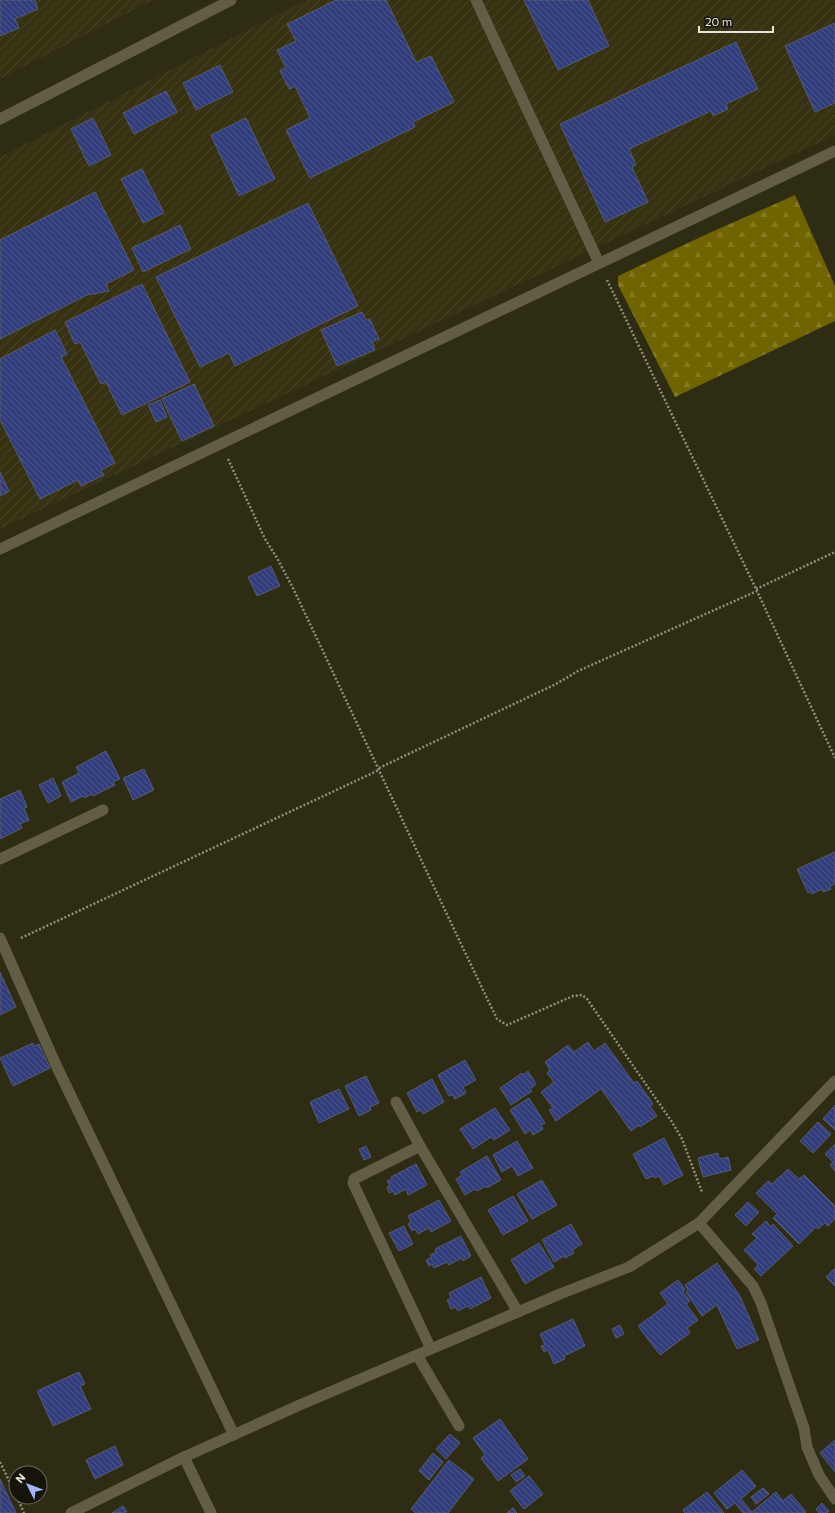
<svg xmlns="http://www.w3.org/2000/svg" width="835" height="1513" font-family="Commissioner,sans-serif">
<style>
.industrial{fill:url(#industrial-furrows)}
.forest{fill:url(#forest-firs)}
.building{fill:url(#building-back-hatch);stroke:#545b72}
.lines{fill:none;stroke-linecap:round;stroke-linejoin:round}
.path{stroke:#918e7b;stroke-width:2.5;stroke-dasharray:2 2;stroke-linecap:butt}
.service{stroke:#625e45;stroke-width:11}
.minor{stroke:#625e45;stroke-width:11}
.tertiary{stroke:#625e45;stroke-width:11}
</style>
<defs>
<pattern id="industrial-furrows" width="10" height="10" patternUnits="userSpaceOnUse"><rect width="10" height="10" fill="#363212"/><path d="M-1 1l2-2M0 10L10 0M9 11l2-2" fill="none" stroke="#494628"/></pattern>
<pattern id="forest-firs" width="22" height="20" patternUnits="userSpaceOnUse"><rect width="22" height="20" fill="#706400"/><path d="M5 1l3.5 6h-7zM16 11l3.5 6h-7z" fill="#847a24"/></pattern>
<pattern id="building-back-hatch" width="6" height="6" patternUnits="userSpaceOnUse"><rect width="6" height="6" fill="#323d7b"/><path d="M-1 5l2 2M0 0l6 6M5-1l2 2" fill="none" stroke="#50598d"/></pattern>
</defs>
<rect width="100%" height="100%" fill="#2f2c14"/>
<path class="industrial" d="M0 0H153L0 79Z
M306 0H835V135L0 529V157Z"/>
<path class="forest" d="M795 195 835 286V321L675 397 618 285V276L707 234Z"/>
<path class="building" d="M0 0H35L38 9 15 19 19 28 0 36Z
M336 0H386L416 62 431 56 454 102 413 122 415 127 310 178 286 130 310 118 295 86 289 89 280 71 286 68 277 50 296 41 287 24Z
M524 0H588L609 46 558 70Z
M835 23V103L815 112 785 46Z
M736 42 758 89 726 104 728 109 713 116 711 111 629 149 636 165 632 167 648 202 605 222 560 124Z
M220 65 233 92 196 110 183 83Z
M166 91 177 112 134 134 123 113Z
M93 118 111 155 89 166 71 129Z
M246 118 275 179 239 196 211 135Z
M142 169 164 213 143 223 121 179Z
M95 192 134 270 106 284 109 291 87 295 0 339V240Z
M308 203 358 306 235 366 229 353 200 367 156 277Z
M180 225 191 249 143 272 132 248Z
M142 284 190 382 122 415 106 382 101 384 80 342 75 344 65 322Z
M362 312 366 320 370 319 379 339 372 342 375 350 337 366 321 330Z
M55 330 67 354 61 357 115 463 101 470 104 475 81 486 78 480 40 499 0 420V359Z
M194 384 214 426 182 441 162 399Z
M160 400 167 417 156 422 148 405Z
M0 472 9 491 0 496Z
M271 566 280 586 257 596 248 577Z
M106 751 120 779 113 782 115 785 93 796 92 794 84 798 83 796 71 802 62 782 79 773 76 767Z
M144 769 154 790 133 800 123 778Z
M53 778 61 796 48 803 39 785Z
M20 790 27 807 24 808 29 820 20 824 22 828 0 839V799Z
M835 852V884L830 886 831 889 823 892 822 889 812 894 811 891 808 893 797 869Z
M0 972 16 1007 0 1015Z
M588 1042 594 1051 605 1043 634 1083 637 1081 653 1104 650 1106 657 1116 640 1127 639 1125 631 1131 601 1089 556 1121 549 1110 553 1108 541 1092 554 1082 547 1073 550 1070 545 1062 568 1045 574 1052Z
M33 1043 34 1046 39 1044 50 1068 13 1086 0 1058Z
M465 1060 476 1080 463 1087 466 1093 455 1099 453 1095 449 1096 438 1075Z
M528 1071 536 1084 530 1089 532 1091 511 1105 500 1088 522 1073 523 1075Z
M366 1076 379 1103 370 1107 371 1110 359 1116 345 1086Z
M432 1079 444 1102 423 1114 421 1110 417 1112 407 1093Z
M339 1089 349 1109 319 1123 310 1102Z
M529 1098 545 1123 541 1125 543 1129 533 1135 531 1130 525 1134 510 1110Z
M835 1105V1130L823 1119Z
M495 1108 510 1130 494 1140 491 1137 473 1149 460 1129Z
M818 1122 831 1134 813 1153 800 1141Z
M664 1138 683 1175 664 1185 659 1176 655 1178 654 1176 646 1179 633 1154Z
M517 1141 533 1168 518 1176 512 1166 502 1172 493 1155Z
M835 1144V1171L830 1165 833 1162 825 1154Z
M366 1146 371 1157 364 1160 359 1149Z
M718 1153 719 1159 728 1157 731 1170 703 1177 698 1158Z
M487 1156 501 1180 487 1188 486 1186 477 1191 475 1189 465 1195 456 1179 462 1175 460 1172Z
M416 1164 427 1185 408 1195 406 1189 395 1195 393 1191 389 1193 387 1187 390 1186 387 1181 392 1179 391 1177Z
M788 1169 799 1179 804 1175 835 1206V1219L828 1226 825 1223 818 1229 816 1227 799 1244 773 1218 777 1214 756 1193 768 1181 772 1184Z
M542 1180 557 1205 532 1219 517 1194Z
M513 1196 528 1221 503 1235 488 1210Z
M439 1200 451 1221 431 1232 429 1228 418 1234 415 1229 412 1231 408 1224 411 1222 408 1216Z
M748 1202 759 1212 746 1226 735 1215Z
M766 1221 771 1227 773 1224 793 1246 761 1276 754 1269 758 1265 744 1250 757 1238 752 1234Z
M571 1224 582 1244 572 1250 574 1253 565 1258 564 1256 554 1262 542 1240Z
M404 1226 413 1244 399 1251 389 1233Z
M461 1236 471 1256 463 1261 462 1258 449 1265 447 1262 434 1268 432 1264 429 1266 426 1260 432 1257 430 1255 436 1252 435 1249Z
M539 1243 554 1267 525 1284 511 1260Z
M717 1263 740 1296 759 1340 737 1349 717 1305 702 1316 686 1292 688 1290 685 1285Z
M835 1268V1286L826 1277Z
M481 1277 491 1298 470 1309 468 1306 458 1311 456 1307 451 1309 447 1300 451 1298 449 1293Z
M678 1280 685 1289 683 1292 690 1301 686 1304 698 1320 687 1328 690 1333 660 1355 638 1326 668 1304 660 1293Z
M573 1319 585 1346 564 1356 565 1359 554 1364 548 1350 544 1352 541 1346 545 1345 540 1334Z
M620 1325 624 1334 616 1338 612 1329Z
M79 1372 85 1384 80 1386 91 1409 53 1426 37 1391Z
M500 1419 528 1459 498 1481 481 1458 485 1455 473 1438Z
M450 1434 460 1443 446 1459 436 1449Z
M835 1440V1472L820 1453Z
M115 1446 123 1465 95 1479 86 1460Z
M433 1453 443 1462 429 1480 419 1471Z
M449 1460 474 1479 448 1513H416L411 1509Z
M520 1469 525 1476 516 1482 511 1475Z
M742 1470 756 1486 741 1499 752 1512 776 1492 783 1501 791 1494 806 1512 804 1513H743L735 1503 727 1509 714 1493Z
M529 1476 543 1494 524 1509 510 1491Z
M0 1479 16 1513H0Z
M763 1488 769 1494 756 1504 751 1497Z
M707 1492 724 1513H685L683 1510Z
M822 1503 829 1511 827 1513H819L816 1509Z
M123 1506 127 1512 112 1513Z
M513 1508 517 1513H507Z"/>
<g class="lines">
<path class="path" d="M607 280 757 591 835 758
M228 459 265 539 277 558 293 588C361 731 428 876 497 1019L507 1025 573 996 582 995 587 999 672 1122 682 1139 702 1192
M756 589 835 552
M379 768 556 684 578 671 757 591
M21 938 379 770
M0 1462 16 1495
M17 1497 24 1513"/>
<path class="service" d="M0 859 103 810
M0 938 56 1065 234 1435
M396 1102 420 1146
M699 1223 753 1286 761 1303 804 1428
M431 1349 353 1183 354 1179 420 1146 518 1312
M417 1355 459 1426
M184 1457 211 1513"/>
<path class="minor" d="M476 0 599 263
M0 549 835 151
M804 1428 807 1447 819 1475 835 1499
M71 1513 184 1457 302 1404 560 1294 629 1267 699 1223 835 1081"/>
<path class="tertiary" d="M0 119 231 0"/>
</g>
<g transform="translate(28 1485) rotate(312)"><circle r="19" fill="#151409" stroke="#69685b"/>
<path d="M0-3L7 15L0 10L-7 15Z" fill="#a1b3fd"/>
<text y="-6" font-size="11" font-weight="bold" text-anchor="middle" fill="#e7e5d7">N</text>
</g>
<path d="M699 26v6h74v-6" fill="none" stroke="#e7e5d7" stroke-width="2"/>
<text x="705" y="26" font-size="12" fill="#e7e5d7" stroke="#151409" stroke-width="3" paint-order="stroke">20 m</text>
</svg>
